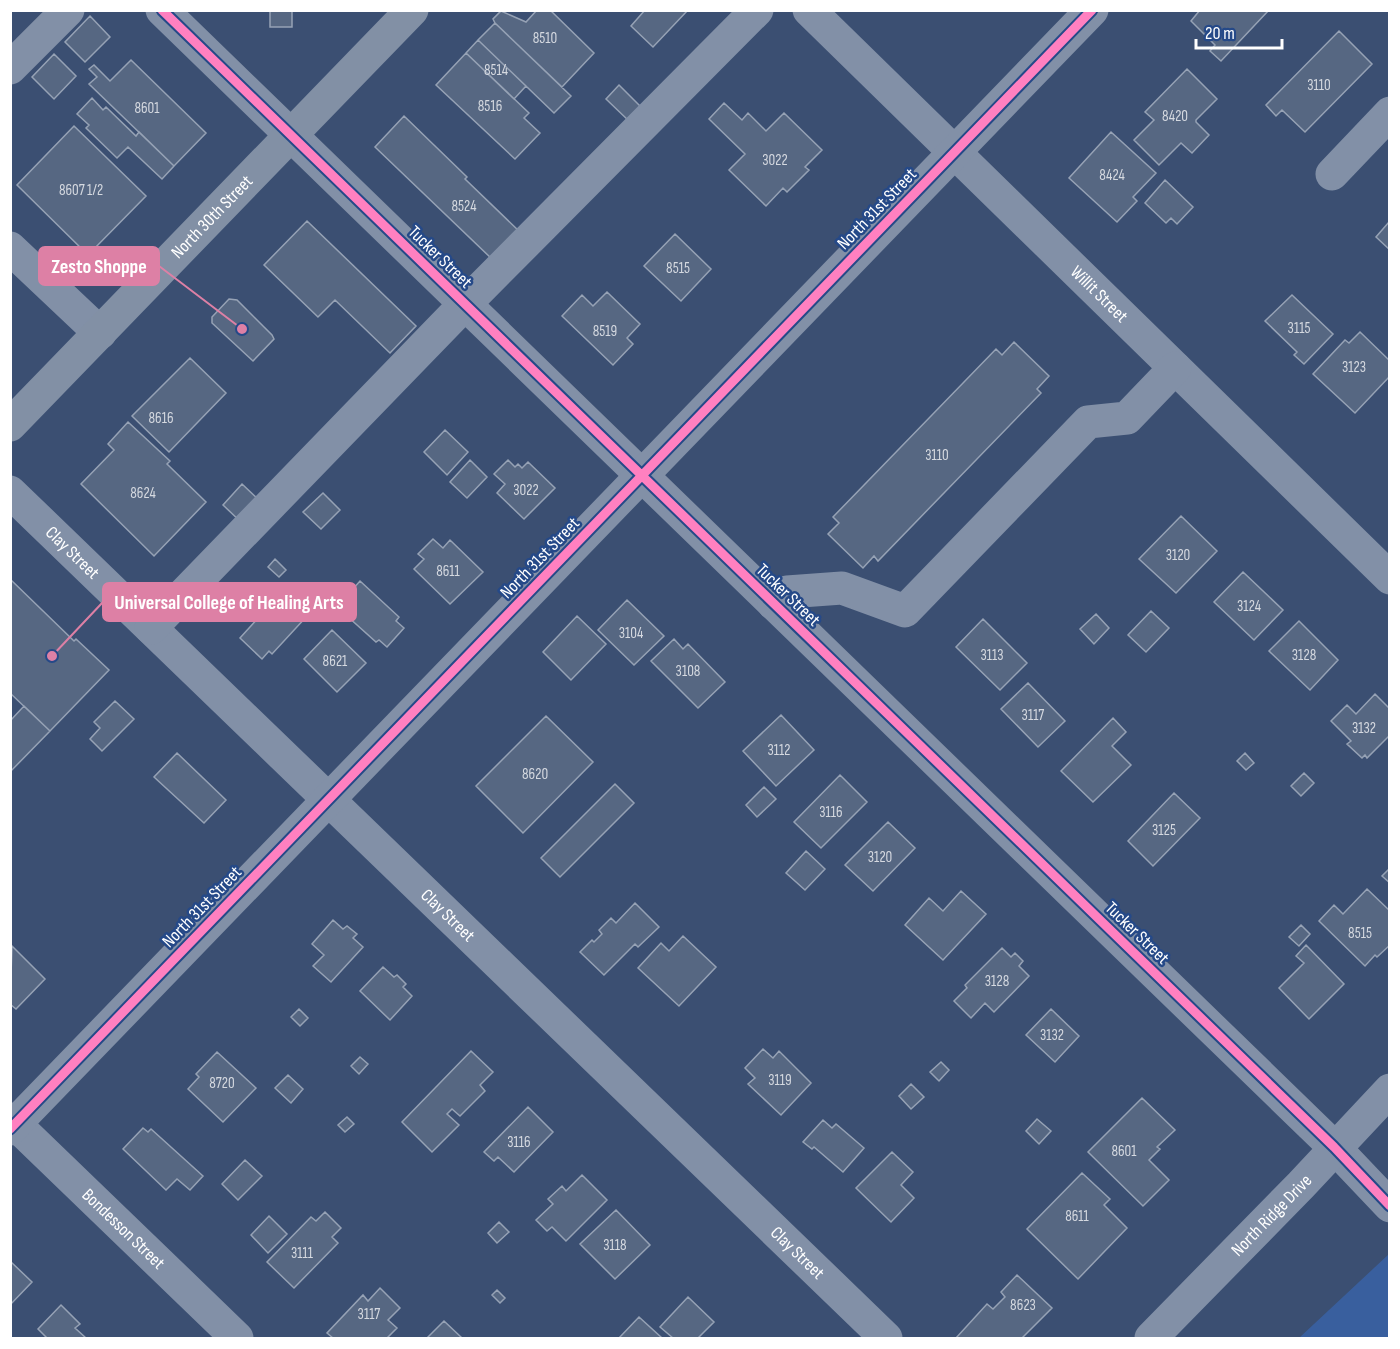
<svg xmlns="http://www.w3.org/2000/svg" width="1400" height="1349" font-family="'Sofia Sans Condensed',sans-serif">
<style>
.green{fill:#395f9e}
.building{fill:#566782;stroke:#96a2b5;stroke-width:1.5}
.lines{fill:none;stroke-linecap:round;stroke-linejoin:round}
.minor{stroke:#8290a7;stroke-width:33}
.highway{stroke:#8290a5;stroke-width:33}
.cycleway-casing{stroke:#254988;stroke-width:13}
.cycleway{stroke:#ff80c0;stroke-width:9}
.labels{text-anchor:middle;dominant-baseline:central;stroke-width:5;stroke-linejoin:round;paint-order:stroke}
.number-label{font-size:15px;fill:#d5d9e0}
.street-label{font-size:18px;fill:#fff;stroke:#254988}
.leader{fill:none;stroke:#dd80a5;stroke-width:2}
.callout-dot{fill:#dd80a5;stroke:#254988;stroke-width:2}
.callout{fill:#dd80a5;stroke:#dd80a5;stroke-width:2}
.callout-label{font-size:20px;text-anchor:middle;font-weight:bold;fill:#fff}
</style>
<rect width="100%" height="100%" fill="#3b4f72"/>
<path class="green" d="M1389 1254V1338H1298H1299Z"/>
<path class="building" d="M270 10H292V27H270Z
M537 10H550L594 53 562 87 495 23 493 19 501 11 526 22Z
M645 10H688L653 47 631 26Z
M1200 10H1269L1221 61 1210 51 1215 45 1191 21Z
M90 16 110 37 85 62 65 42Z
M495 23 571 96 554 113 478 40Z
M1339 31 1372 64 1305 132 1282 110 1276 116 1266 105Z
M478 40 526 86 514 99 466 53Z
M466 53 529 113 524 118 540 133 515 159 436 85Z
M54 54 76 76 54 99 32 77Z
M131 60 206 133 174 166 89 84 97 77 89 69 94 65 110 81Z
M1187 69 1217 99 1196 120V122L1209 135 1192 153 1181 143 1159 165 1134 140 1154 120 1145 112Z
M619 85 643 109 630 122 606 99Z
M92 98 103 110 106 107 136 136 139 132 174 166 162 179 128 147 117 158 86 128 89 125 77 114Z
M724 103 742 120 748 113 766 131 784 113 822 150 805 167 809 170 787 192 783 188 766 206 729 170 745 154 709 119Z
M404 116 467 177 465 179 520 232 493 260 375 147Z
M74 126 146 196 88 255 17 185Z
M1111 132 1156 173 1133 197 1137 201 1117 222 1069 178Z
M1165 180 1193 207 1177 224 1171 218 1166 223 1145 203Z
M307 221 416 326 390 353 335 300 318 317 264 265Z
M1389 222H1390V250L1376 237Z
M675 234 711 269 681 301 644 266Z
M607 292 640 324 627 338 633 344 613 365 562 316 582 295 593 306Z
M1292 295 1333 334 1304 364 1294 355 1297 352 1265 321Z
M229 299 237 300 272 335 274 339 253 361 212 323V317Z
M1360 332 1390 361V376L1355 413 1313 374 1345 340 1349 343Z
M1014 342 1049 376 1037 389 1041 393 878 561 874 556 863 568 828 534 839 523 833 517 996 349 1002 355Z
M190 358 226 393 169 452 132 416Z
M128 422 170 461 167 464 206 502 154 556 81 484 114 450 108 444Z
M445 430 468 452 447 475 424 452Z
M470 460 487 477 467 498 450 482Z
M508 460 515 467 518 464 522 468 528 462 555 488 524 519 497 493 505 484 494 474Z
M242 484 262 503 243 524 223 505Z
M323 493 340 510 321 529 303 512Z
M1181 516 1217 551 1176 593 1139 559Z
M433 539 443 548 450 540 483 572 450 604 414 569 424 559 418 554Z
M275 559 286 570 279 577 268 567Z
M1243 572 1283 610 1254 640 1214 602Z
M10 579 74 641 76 639 109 670 50 731 10 693Z
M360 581 399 617 396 621 404 628 387 647 379 640 376 642 337 607Z
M282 592 307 616 272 654 269 651 262 659 240 638Z
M627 600 664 636 634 665 598 630Z
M1151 611 1169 628 1146 652 1128 635Z
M1096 614 1109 628 1094 644 1080 629Z
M577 616 606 644 571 680 543 652Z
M983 619 1027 663 1000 690 956 647Z
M1299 621 1338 660 1310 690 1269 651Z
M332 630 366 663 337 692 304 659Z
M674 639 683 649 688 644 725 682 698 708 651 661Z
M1028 683 1065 721 1038 747 1001 709Z
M1375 694 1390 709V735L1367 758 1365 755 1362 758 1347 744 1351 741 1331 721 1347 705 1356 714Z
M115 701 134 719 102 751 90 739 100 728 94 722Z
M24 706 50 731 10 772V721Z
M781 715 814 750 776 786 743 751Z
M546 716 593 762 523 833 476 786Z
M1113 718 1126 732 1112 746 1131 765 1093 802 1061 771Z
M177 753 226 800 204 823 154 777Z
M1245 753 1254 763 1246 770 1237 761Z
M1304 773 1314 783 1301 796 1291 786Z
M840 775 867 802 821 848 794 822Z
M615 784 634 803 560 877 541 858Z
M764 787 776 799 757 817 746 805Z
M1174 793 1200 818 1153 866 1128 841Z
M888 822 915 848 873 891 845 865Z
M806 851 825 869 805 890 786 873Z
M1390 868V883L1382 876Z
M1367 889 1390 911V945L1377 957 1375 955 1365 966 1319 921 1334 905 1343 914Z
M961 891 986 914 943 960 905 925 929 898 943 911Z
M635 903 659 927 638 947 635 944 604 975 580 952 592 940 594 942 602 934 599 930 611 918 616 923Z
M333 920 343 929 347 926 357 934 353 938 363 947 331 982 313 966 324 955 312 944Z
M1301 925 1310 934 1299 946 1289 937Z
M683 936 716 967 679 1006 638 968 661 943 669 951Z
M1306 945 1344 984 1309 1019 1279 988 1304 963 1296 956Z
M12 946 45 979 16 1009 10 1004Z
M1002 948 1011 957 1015 953 1023 961 1019 966 1029 976 994 1012 985 1003 971 1018 954 1001 967 988 965 985Z
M383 967 394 977 397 975 406 984 403 987 412 996 390 1020 360 991Z
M299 1009 308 1018 300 1026 291 1017Z
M1051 1009 1079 1036 1055 1062 1026 1035Z
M763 1049 773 1058 779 1051 811 1083 781 1115 748 1084 755 1078 745 1068Z
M471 1051 493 1072 480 1085 485 1091 460 1116 452 1109 447 1114 459 1125 432 1152 402 1122Z
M217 1052 256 1088 223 1122 188 1089 199 1077 196 1074Z
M360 1057 368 1064 359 1074 351 1066Z
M941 1062 949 1070 939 1081 930 1072Z
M288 1075 303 1089 291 1103 275 1088Z
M911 1084 924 1097 911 1109 899 1096Z
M1142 1098 1175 1130 1157 1147 1160 1149 1149 1160 1169 1180 1143 1206 1088 1152Z
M528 1107 553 1132 514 1172 498 1157 494 1161 484 1152Z
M347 1117 354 1124 345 1132 338 1125Z
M1037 1119 1051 1131 1039 1144 1026 1131Z
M823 1120 832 1128 836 1124 864 1148 843 1172 814 1147 812 1149 803 1142Z
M143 1128 148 1132 151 1129 203 1176 190 1190 177 1179 166 1190 123 1149Z
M892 1152 913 1172 901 1185 914 1198 891 1222 856 1188Z
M245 1160 262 1176 238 1200 222 1184Z
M1082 1173 1110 1199 1104 1205 1127 1228 1078 1279 1027 1229Z
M582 1175 607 1200 566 1241 552 1227 547 1231 536 1220 553 1204 548 1199 562 1186 566 1191Z
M616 1210 650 1245 615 1279 580 1244Z
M325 1212 341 1228 332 1237 338 1243 294 1288 267 1262 311 1217 316 1221Z
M269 1216 287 1234 268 1253 251 1235Z
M499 1222 509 1232 497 1243 488 1233Z
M10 1261 32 1282 10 1305Z
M1017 1275 1052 1308 1022 1338H956L987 1304 993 1309 1005 1297 1001 1292Z
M380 1288 400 1308 388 1320 397 1328 387 1338H333L327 1333 363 1295 368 1301Z
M497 1290 505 1298 500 1303 492 1295Z
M688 1297 714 1322 698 1338H673L660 1327Z
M61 1305 80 1324 75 1328 86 1338H47L38 1329Z
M639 1317 662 1338H619Z
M444 1321 462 1338H427Z"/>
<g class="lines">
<g class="minor">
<path d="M162 10 1334 1147 1390 1206"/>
<path id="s1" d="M809 10 1390 578"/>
<path d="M10 68 68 10"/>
<path d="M1332 174 1390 113"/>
<path d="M10 248 100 333"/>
<path id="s2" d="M10 492 886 1338"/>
<path d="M774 604 787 592 842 588 905 611 1088 422 1127 418 1175 368"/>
<path d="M151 628 465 304 757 10"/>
<path id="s3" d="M10 1119 237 1338"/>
<path d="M10 1129 1092 10"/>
<path id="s4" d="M1151 1338 1301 1185 1390 1090"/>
</g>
<path class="highway" id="s5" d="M10 425 412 10"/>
<g class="cycleway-casing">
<path id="cycleway" d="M162 10 1334 1147 1390 1206
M10 1129 1092 10"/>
</g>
<use href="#cycleway" class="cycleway"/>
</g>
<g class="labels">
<g class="number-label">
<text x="545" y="38">8510</text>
<text x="496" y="70">8514</text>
<text x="1319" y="85">3110</text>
<text x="490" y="106">8516</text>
<text x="147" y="108">8601</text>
<text x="1175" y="116">8420</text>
<text x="775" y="160">3022</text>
<text x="1112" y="175">8424</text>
<text x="81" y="190">8607 1/2</text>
<text x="464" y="206">8524</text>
<text x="678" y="268">8515</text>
<text x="1299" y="328">3115</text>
<text x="605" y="331">8519</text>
<text x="1354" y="367">3123</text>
<text x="161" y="418">8616</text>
<text x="937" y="455">3110</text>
<text x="526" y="490">3022</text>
<text x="143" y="493">8624</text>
<text x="1178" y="555">3120</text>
<text x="448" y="571">8611</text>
<text x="1249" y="606">3124</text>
<text x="631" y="633">3104</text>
<text x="992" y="655">3113</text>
<text x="1304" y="655">3128</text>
<text x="335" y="661">8621</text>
<text x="688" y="671">3108</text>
<text x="1033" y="715">3117</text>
<text x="1364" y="728">3132</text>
<text x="779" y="750">3112</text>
<text x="535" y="774">8620</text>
<text x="831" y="812">3116</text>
<text x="1164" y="830">3125</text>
<text x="880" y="857">3120</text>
<text x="1360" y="933">8515</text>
<text x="997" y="981">3128</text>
<text x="1052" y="1035">3132</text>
<text x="780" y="1080">3119</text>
<text x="222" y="1083">8720</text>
<text x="519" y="1142">3116</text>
<text x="1124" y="1151">8601</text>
<text x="1077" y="1216">8611</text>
<text x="615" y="1245">3118</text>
<text x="302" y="1253">3111</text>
<text x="1023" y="1305">8623</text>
<text x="369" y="1314">3117</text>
</g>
<g class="street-label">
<text transform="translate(877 209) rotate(-46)">North 31st Street</text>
<text stroke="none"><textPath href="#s5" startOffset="290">North 30th Street</textPath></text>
<text transform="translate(440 257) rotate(44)">Tucker Street</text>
<text stroke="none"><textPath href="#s1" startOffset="406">Willit Street</textPath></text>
<text stroke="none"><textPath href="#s2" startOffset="87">Clay Street</textPath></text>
<text transform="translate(540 558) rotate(-46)">North 31st Street</text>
<text transform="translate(788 595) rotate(44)">Tucker Street</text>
<text transform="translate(202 907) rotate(-46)">North 31st Street</text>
<text stroke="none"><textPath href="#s2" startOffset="609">Clay Street</textPath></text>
<text transform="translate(1137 933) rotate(44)">Tucker Street</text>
<text stroke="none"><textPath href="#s4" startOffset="172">North Ridge Drive</textPath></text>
<text stroke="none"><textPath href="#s3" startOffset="158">Bondesson Street</textPath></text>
<text stroke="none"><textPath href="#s2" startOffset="1095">Clay Street</textPath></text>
</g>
</g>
<path class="leader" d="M242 329L159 266M52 656L103 602"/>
<g class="callout-dot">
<circle cx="242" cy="329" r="6"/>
<circle cx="52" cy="656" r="6"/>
</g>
<g class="callout">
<rect x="39" y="247" width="120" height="38" rx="6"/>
<rect x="103" y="583" width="253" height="38" rx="6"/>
</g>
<g class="callout-label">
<text x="99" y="273">Zesto Shoppe</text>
<text x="229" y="609">Universal College of Healing Arts</text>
</g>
<rect width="1400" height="1349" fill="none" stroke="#ffffff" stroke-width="24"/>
<path d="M1196 39v9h86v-9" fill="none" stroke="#ffffff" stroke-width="3"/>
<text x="1205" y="39" font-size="18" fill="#ffffff" stroke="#254988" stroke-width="4.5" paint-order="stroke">20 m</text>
</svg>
